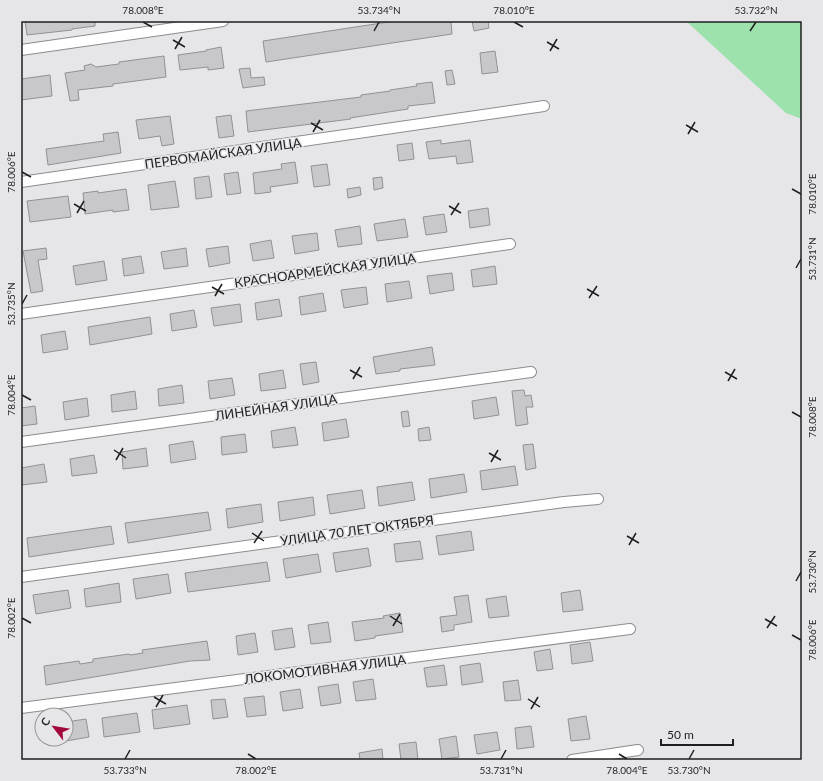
<svg xmlns="http://www.w3.org/2000/svg" width="823" height="781" font-family="Lato,sans-serif">
<style>
.green{fill:#9de1ad}
.building{fill:#c8c8cb;stroke:#919294}
.lines{fill:none;stroke-linecap:round;stroke-linejoin:round}
.minor-casing{stroke:#8c8c8f;stroke-width:12}
.minor{stroke:#fff;stroke-width:10}
.ticks{fill:none;stroke:#1f1f20;stroke-width:1.5}
.labels{text-anchor:middle;dominant-baseline:central;stroke-width:3.5;stroke-linejoin:round;paint-order:stroke}
.street-label{font-size:13px;fill:#1f1f20;stroke:#e6e6e9}
.neatline{fill:none;stroke:#1f1f20;stroke-width:1.5}
.ticks-label{font-size:10px;text-anchor:middle;fill:#1f1f20}
</style>
<rect width="100%" height="100%" fill="#e6e6e9"/>
<path class="green" d="M686 21H802V119L786 113Z"/>
<path class="building" d="M25 21H95V26L72 29V30L27 35Z
M395 21H451L452 34 266 62 263 41Z
M472 21H488L489 28 474 31Z
M221 47 224 68 208 70V67L180 70 178 55 206 51V50Z
M495 51 498 72 482 74 480 53Z
M164 56 166 77 113 84V86L78 90 79 100 70 101 65 73 85 70 84 66 91 64 96 67 119 64V62Z
M250 68 251 78 264 77 265 85 243 88 239 69Z
M452 70 455 84 447 85 445 71Z
M50 75 52 96 21 100V79Z
M432 82 435 103 408 106V109L350 118 351 119 248 132 246 111 361 97V95L390 91V90L417 86 416 84Z
M231 115 234 136 219 138 216 117Z
M170 116 174 144 162 146 160 136 139 139 136 120Z
M118 132 121 153 48 165 46 149 104 141 103 134Z
M441 140V144L470 140 473 162 457 164 456 156 429 159 426 142Z
M412 143 414 159 399 161 397 145Z
M295 162 298 183 270 187 271 192 255 194 253 173 282 169 281 164Z
M327 164 330 185 314 187 311 166Z
M238 172 241 193 227 195 224 174Z
M209 176 212 197 196 199 194 178Z
M382 177 383 188 374 190 373 178Z
M175 181 179 207 151 210 148 185Z
M360 187 361 195 348 198 347 189Z
M126 189 129 210 113 212V210L85 214 83 193 98 191V193Z
M68 196 71 217 30 222 27 201Z
M488 208 490 225 470 228 468 211Z
M444 214 447 232 426 235 423 217Z
M405 219 408 237 377 241 374 224Z
M360 226 362 244 338 247 335 230Z
M317 233 319 250 295 254 292 236Z
M271 240 274 258 253 261 250 244Z
M228 246 230 263 209 267 206 249Z
M46 248 47 259 38 260 43 291 31 293 23 251Z
M186 248 188 266 164 269 161 252Z
M141 256 144 273 124 276 122 259Z
M104 261 107 280 76 285 73 266Z
M495 266 497 284 473 287 471 270Z
M452 273 454 290 430 294 427 276Z
M409 281 412 298 387 302 385 284Z
M366 287 368 304 344 308 341 290Z
M323 293 326 311 301 315 299 297Z
M279 299 282 316 257 320 255 303Z
M240 304 242 322 214 326 211 308Z
M194 310 197 327 172 331 170 314Z
M150 317 152 334 90 345 88 327Z
M65 331 68 349 43 353 41 335Z
M432 347 435 365 400 369V371L376 374 373 357Z
M316 362 319 382 303 385 300 364Z
M283 370 286 388 261 391 259 374Z
M232 378 235 395 210 399 208 381Z
M182 385 184 403 159 406 158 389Z
M524 390 525 396 531 395 533 407H526L528 424 516 426 512 391Z
M135 391 137 409 112 412 111 395Z
M496 397 499 415 474 419 472 401Z
M87 398 89 416 65 420 63 402Z
M35 406 37 424 21 426V408Z
M408 411 410 426 403 427 401 412Z
M346 419 349 437 324 441 322 423Z
M295 427 298 445 273 448 271 431Z
M429 427 431 440 419 441 418 429Z
M245 434 247 452 222 455 221 437Z
M193 441 196 459 171 463 169 445Z
M533 444 536 468 526 470 523 445Z
M146 448 148 466 123 469 122 452Z
M94 455 97 473 72 476 70 459Z
M44 464 47 482 22 485 21 468Z
M515 466 518 485 482 490 480 471Z
M464 474 467 492 431 498 429 479Z
M412 482 415 500 379 506 377 487Z
M362 490 365 508 330 514 327 495Z
M313 497 315 515 280 521 278 502Z
M261 504 263 522 228 528 226 509Z
M208 512 211 530 128 543 125 523Z
M111 526 114 544 29 557 27 538Z
M471 531 474 550 439 555 436 536Z
M420 541 423 559 396 562 394 544Z
M368 548 371 566 336 572 333 553Z
M318 554 321 572 286 578 283 559Z
M267 562 270 581 188 592 185 573Z
M168 574 171 593 136 599 133 579Z
M119 583 121 602 86 607 84 589Z
M68 590 71 608 36 614 33 595Z
M580 590 583 610 563 612 561 593Z
M468 595 472 622 454 625V630L442 632 440 617 457 615 454 597Z
M506 596 509 616 489 618 486 599Z
M400 613 403 632 375 636V638L355 641 352 622 384 618 383 616Z
M328 622 331 642 311 644 308 625Z
M292 628 295 647 275 650 272 631Z
M255 633 258 652 238 655 236 636Z
M207 641 210 660 190 661 46 685 44 666 79 661 80 664 93 662V659L129 654 130 655 143 653 142 650Z
M590 642 593 661 572 664 570 645Z
M550 649 553 669 537 671 534 652Z
M480 663 483 682 462 685 460 666Z
M444 665 447 685 427 687 424 668Z
M373 679 376 699 356 701 353 682Z
M518 680 521 700 505 701 503 682Z
M338 684 341 703 321 706 318 687Z
M300 689 303 708 283 711 280 692Z
M264 696 266 715 247 717 244 698Z
M225 699 228 717 213 719 211 700Z
M187 705 190 724 154 729 152 710Z
M137 713 140 732 104 737 102 718Z
M586 716 590 739 571 741 568 719Z
M86 719 89 737 66 741V722Z
M531 726 534 747 517 749 515 728Z
M497 732 500 750 477 754 474 735Z
M456 736 459 757 442 759 439 739Z
M416 742 418 760H401L399 744Z
M382 749 383 760H360L359 753Z"/>
<g class="lines">
<g class="minor-casing">
<path id="minor" d="M21 50 223 21
M21 182 544 106
M21 314 510 244
M21 442 531 372
M21 577 564 502 598 499
M21 708 630 629
M572 760 638 750"/>
</g>
<use href="#minor" class="minor"/>
</g>
<path class="ticks" d="M143 22 152 27M514 22 523 27M374 31 379 22M750 31 756 22M173 40 185 47M547 42 559 49M175 49 182 37M550 51 557 39M311 123 323 130M686 125 698 132M313 132 320 120M688 134 695 122M22 172 31 177M792 189 801 194M74 204 86 211M449 206 461 213M77 213 84 201M451 215 459 203M796 268 801 259M212 287 224 294M587 289 599 296M215 296 222 284M589 298 597 286M22 304 27 295M350 370 362 377M725 372 737 379M353 379 360 367M728 381 735 369M22 395 31 400M792 412 801 417M114 450 126 458M489 453 501 460M116 460 123 448M491 462 498 450M252 533 264 541M627 536 639 543M254 543 262 531M629 545 636 533M796 581 801 572M390 616 402 624M22 618 31 623M765 619 777 626M393 626 400 614M767 628 775 616M792 635 801 640M154 697 166 704M528 699 540 707M156 707 163 695M531 709 538 697M248 754 256 759M619 754 627 759M125 759 130 750M501 759 506 750M689 759 694 750"/>
<g class="labels">
<g class="street-label">
<text transform="translate(223 153) rotate(-8)">ПЕРВОМАЙСКАЯ УЛИЦА</text>
<text transform="translate(325 270) rotate(-8)">КРАСНОАРМЕЙСКАЯ УЛИЦА</text>
<text transform="translate(276 407) rotate(-8)">ЛИНЕЙНАЯ УЛИЦА</text>
<text transform="translate(357 530) rotate(-8)">УЛИЦА 70 ЛЕТ ОКТЯБРЯ</text>
<text transform="translate(325 669) rotate(-7)">ЛОКОМОТИВНАЯ УЛИЦА</text>
</g>
</g>
<rect width="823" height="781" fill="none" stroke="#e6e6e9" stroke-width="44"/>
<g transform="translate(54 727) rotate(301)"><circle r="19" fill="#e6e6e9" stroke="#969699"/>
<path d="M0-3L7 15L0 10L-7 15Z" fill="#a4073a"/>
<text y="-6" font-size="11" font-weight="bold" text-anchor="middle" fill="#1f1f20">С</text>
</g>
<path d="M661 739v6h72v-6" fill="none" stroke="#1f1f20" stroke-width="2"/>
<text x="667" y="739" font-size="12" fill="#1f1f20" stroke="#e6e6e9" stroke-width="3" paint-order="stroke">50 m</text>
<rect x="22" y="22" width="779" height="737" class="neatline"/>
<g class="ticks-label">
<text x="143" y="14">78.008°E</text>
<text x="379" y="14">53.734°N</text>
<text x="514" y="14">78.010°E</text>
<text x="756" y="14">53.732°N</text>
<text transform="translate(11 172) rotate(-90)" y="4">78.006°E</text>
<text transform="translate(812 194) rotate(-90)" y="4">78.010°E</text>
<text transform="translate(812 259) rotate(-90)" y="4">53.731°N</text>
<text transform="translate(11 304) rotate(-90)" y="4">53.735°N</text>
<text transform="translate(11 395) rotate(-90)" y="4">78.004°E</text>
<text transform="translate(812 417) rotate(-90)" y="4">78.008°E</text>
<text transform="translate(812 572) rotate(-90)" y="4">53.730°N</text>
<text transform="translate(11 618) rotate(-90)" y="4">78.002°E</text>
<text transform="translate(812 640) rotate(-90)" y="4">78.006°E</text>
<text x="125" y="774">53.733°N</text>
<text x="256" y="774">78.002°E</text>
<text x="501" y="774">53.731°N</text>
<text x="627" y="774">78.004°E</text>
<text x="689" y="774">53.730°N</text>
</g>
</svg>
